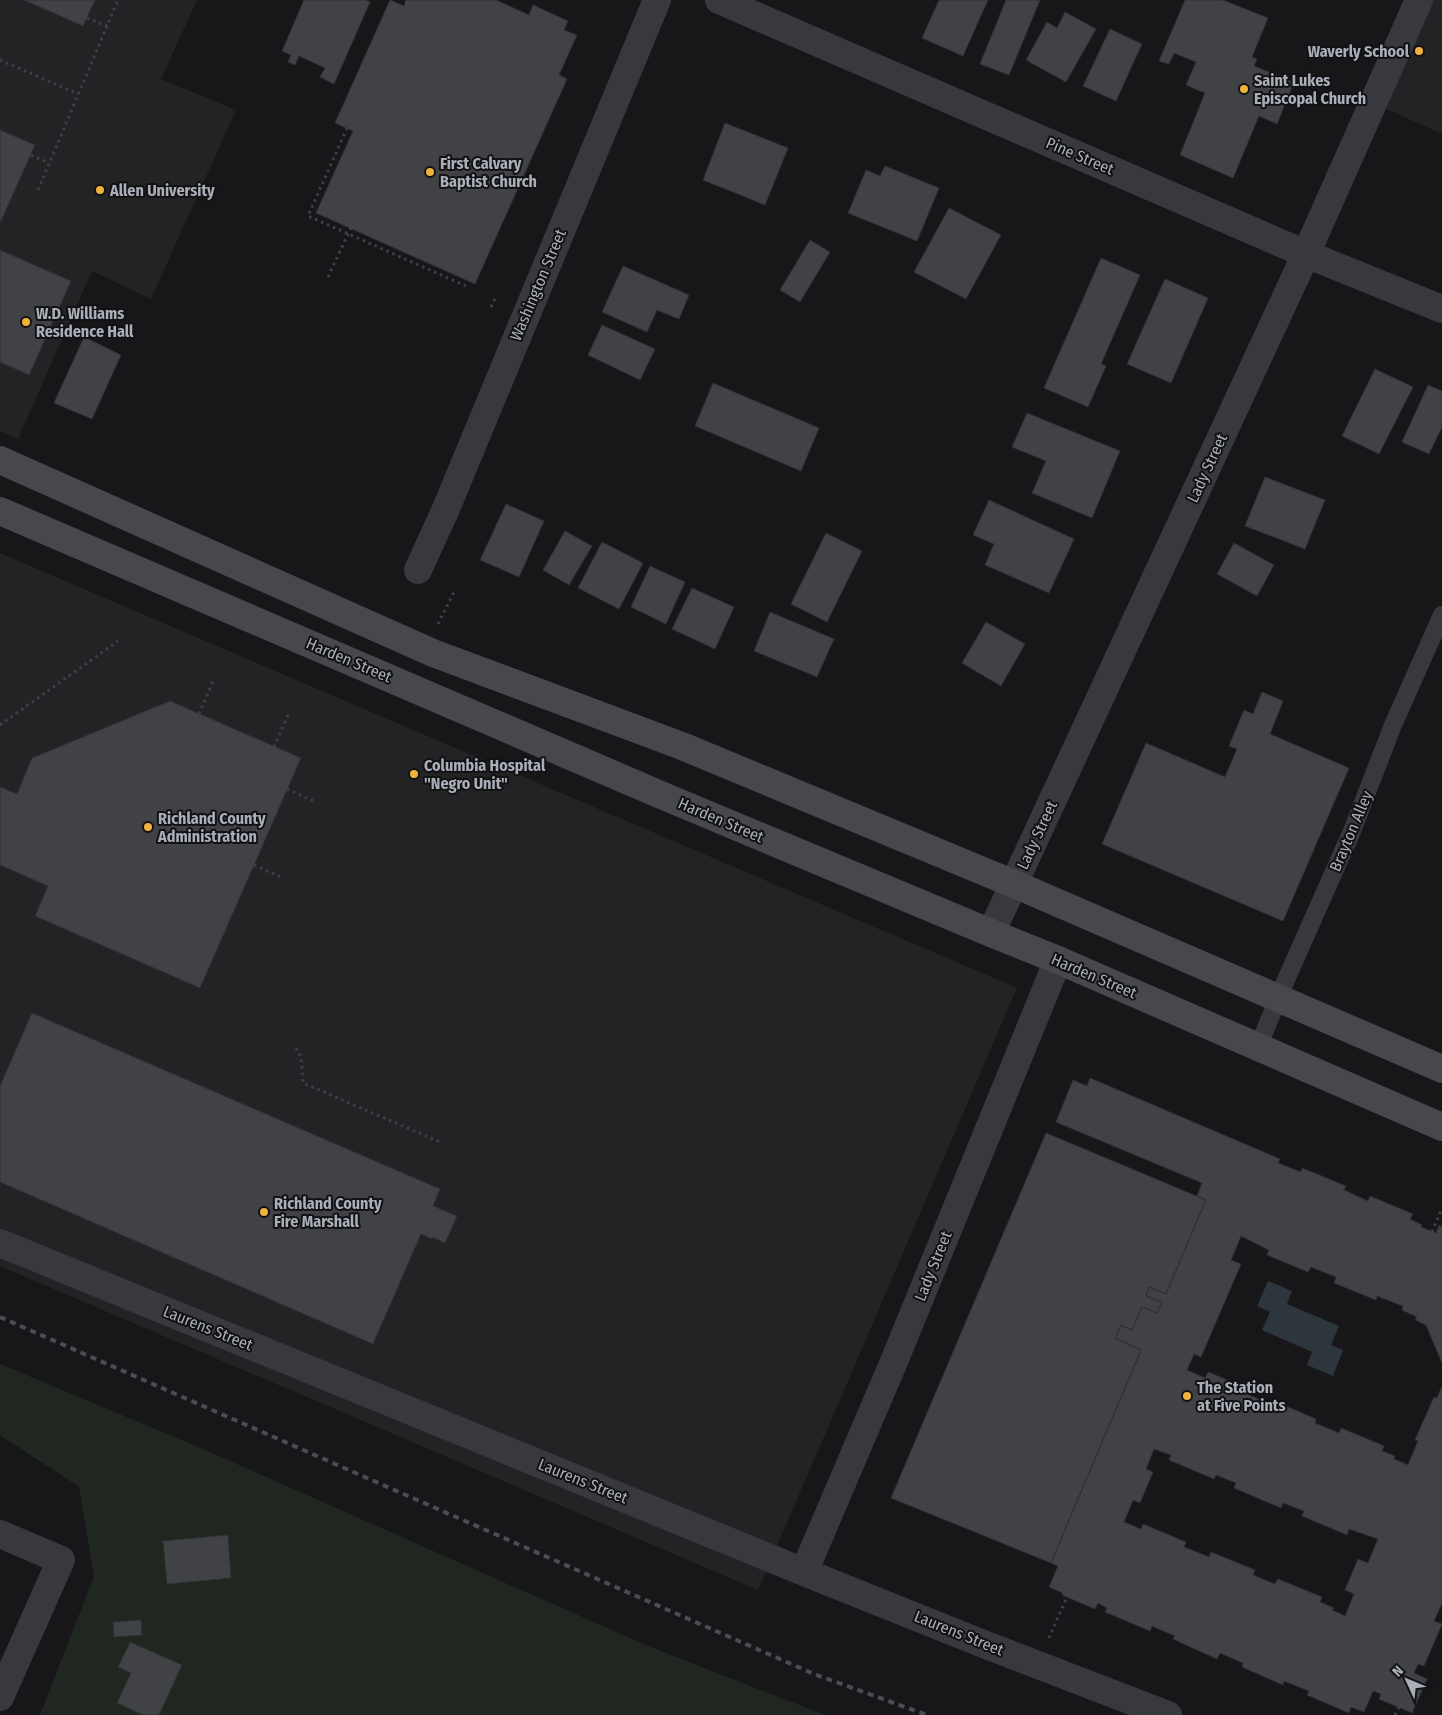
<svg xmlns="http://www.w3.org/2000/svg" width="1442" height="1715" font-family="'Fira Sans Condensed',sans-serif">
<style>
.built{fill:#232326}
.green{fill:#1f2720}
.water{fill:#2d363d}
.building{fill:#414246;stroke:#313135;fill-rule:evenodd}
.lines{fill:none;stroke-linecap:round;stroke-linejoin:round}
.path{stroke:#3e4045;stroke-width:3;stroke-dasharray:2.5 4;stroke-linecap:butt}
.lane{stroke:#38393e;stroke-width:18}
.street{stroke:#38393e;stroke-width:28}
.secondary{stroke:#46484e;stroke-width:28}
.rail{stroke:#4b4d53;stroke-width:4;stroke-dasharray:6 5;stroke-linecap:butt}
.poi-dot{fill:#efb339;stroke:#121214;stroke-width:2}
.labels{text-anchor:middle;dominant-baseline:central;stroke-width:4;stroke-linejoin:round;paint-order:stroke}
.poi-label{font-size:16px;font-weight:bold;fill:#a9aeb8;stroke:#121214;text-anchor:start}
.street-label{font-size:16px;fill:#a9aeb8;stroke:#121214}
</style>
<rect width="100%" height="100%" fill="#171719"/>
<path class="built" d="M0 0H197L161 79 236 110 151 299 92 271 18 439 0 431Z
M1419 0H1442V134L1373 103Z
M0 553 1017 988 758 1590 0 1266Z"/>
<path class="green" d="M0 1364 203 1449 648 1646 825 1715H40L94 1576 79 1487 0 1435Z"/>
<path class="water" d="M1268 1281 1292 1291 1287 1304 1339 1326 1331 1345 1343 1350 1333 1376 1307 1365 1312 1352 1262 1330 1270 1312 1257 1306Z"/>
<path class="building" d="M24 0H95L83 26Z
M304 0H365L370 2 334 84 320 77 325 68 299 56 295 65 288 62 291 55 282 51Z
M390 0 404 6 406 0H496L529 15 533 5 568 21 564 30 577 35 559 75 567 79 475 284 316 213 353 131 335 123Z
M939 0H988L963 56 922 38Z
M1006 0H1040L1009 75 980 64Z
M1185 0H1223L1268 18 1252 57 1257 59 1254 66 1294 82 1277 124 1259 116 1233 178 1180 155 1205 93 1186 85 1196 62 1174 53 1169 64 1159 61Z
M1065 12 1096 29 1066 82 1026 60 1047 22 1057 28Z
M1110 29 1142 44 1116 101 1083 86Z
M725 123 788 148 765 205 703 180Z
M0 130 35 145 0 223Z
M885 166 939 188 917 241 848 213 866 170 880 176Z
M949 208 1001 235 966 299 914 272Z
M810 240 830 252 800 302 780 290Z
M0 250 71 281 29 375 0 362Z
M1101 258 1140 275 1101 364 1106 366 1088 407 1044 388Z
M623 266 689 295 679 319 657 310 647 332 602 312Z
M1165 279 1208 298 1171 383 1127 364Z
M602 325 655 349 640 380 588 355Z
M84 337 121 355 92 419 54 403Z
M1375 369 1413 387 1379 454 1342 436Z
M713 383 819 428 801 471 695 426Z
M1428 385 1442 391V427L1429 454 1402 442Z
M1027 413 1120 451 1092 518 1032 493 1046 461 1012 447Z
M1265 477 1325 500 1305 549 1245 526Z
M989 500 1074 539 1049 593 985 565 994 544 973 535Z
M506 504 544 521 519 577 480 560Z
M565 531 592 546 569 585 543 570Z
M826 533 862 551 827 622 791 604Z
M602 542 643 563 619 609 578 588Z
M1234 543 1274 565 1257 596 1217 574Z
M650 566 685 582 666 624 631 607Z
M692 588 734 607 715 649 672 629Z
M770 612 834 639 817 677 754 651Z
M986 622 1025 644 1001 686 962 663Z
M1262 692 1283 701 1270 734 1349 768 1283 921 1102 844 1146 743 1225 777 1237 749 1229 746 1244 710 1253 714Z
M170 701 301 758 200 988 35 916 48 886 0 865V787L17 794 32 758Z
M32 1013 440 1189 433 1206 457 1216 445 1243 432 1237V1239L421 1234 373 1344 0 1182V1086Z
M1090 1078 1280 1159 1278 1163 1301 1172 1302 1168 1346 1186 1344 1190 1368 1201 1370 1196 1413 1214 1410 1219 1422 1225 1421 1227 1436 1233 1439 1225 1442 1227V1363L1426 1325 1415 1320 1417 1317 1402 1310 1403 1306 1377 1296 1376 1300 1334 1283 1336 1277 1311 1267 1308 1272 1267 1255 1269 1250 1241 1236 1231 1260 1241 1264 1201 1357 1194 1354 1187 1370 1205 1378 1208 1372 1251 1390 1249 1395 1273 1405 1274 1401 1316 1419 1315 1423 1339 1433 1341 1428 1384 1446 1382 1451 1395 1456 1394 1459 1408 1465 1418 1441 1415 1440 1434 1397 1437 1398 1442 1386V1603L1434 1621 1442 1624 1424 1666 1418 1664 1414 1673 1427 1679 1412 1713 1379 1699 1381 1694 1373 1691 1364 1712 1351 1707 1349 1713 1307 1695 1309 1691 1284 1681 1283 1685 1242 1667 1243 1663 1220 1653 1217 1659 1173 1639 1175 1636 1152 1626 1150 1631 1105 1612 1107 1608 1098 1603 1095 1609 1062 1595 1063 1593 1049 1587 1058 1566 1051 1563 1141 1350 1115 1338 1121 1325 1132 1330 1142 1307 1157 1313 1162 1302 1146 1296 1149 1287 1166 1294 1206 1200 1197 1196 1202 1183 1056 1122 1073 1080 1087 1086ZM1154 1449 1171 1455 1169 1460 1214 1479 1216 1475 1236 1483 1234 1488 1281 1508 1283 1503 1304 1511 1302 1516 1347 1535 1349 1529 1378 1539 1368 1563 1358 1559 1345 1590 1354 1594 1345 1616 1332 1610 1334 1608 1320 1602 1322 1597 1278 1579 1275 1584 1253 1575 1255 1570 1211 1552 1209 1557 1184 1547 1186 1542 1143 1524 1141 1529 1124 1522 1133 1500 1140 1503 1153 1472 1146 1469Z
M1046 1133 1206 1200 1166 1294 1149 1287 1146 1296 1162 1302 1157 1313 1142 1307 1132 1330 1121 1325 1115 1338 1141 1350 1051 1563 891 1498Z
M228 1535 231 1578 167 1584 163 1541Z
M141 1620 142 1635 114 1637 113 1622Z
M130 1642 182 1665 159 1715H143L117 1703 131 1673 118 1667Z"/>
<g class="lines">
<path class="path" d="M87 18 107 26
M0 60 78 94
M347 128 308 216 466 286
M31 155 49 163
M38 190 118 0
M328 277 351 228
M491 307 495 299
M438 624 455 590
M199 714 213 681
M0 725 118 641
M274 747 289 713
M287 789 316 802
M254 865 283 878
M296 1048 301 1057 303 1083 440 1142
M1432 1232 1442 1208
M1049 1638 1067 1597
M1395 1715 1399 1707"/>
<path class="lane" d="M1258 1047 1285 982 1352 831 1393 725 1442 615"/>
<path class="street" d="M719 0 1306 254 1442 309
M418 570 445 511 657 0
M991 933 1306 254 1419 0
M0 1243 804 1572 981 1643 1168 1715
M0 1534 61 1560 0 1697
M804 1572 895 1359 1058 960"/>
<path class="secondary" d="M0 460 433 653 682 746 1014 884 1442 1069
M0 511 661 795 991 933 1058 960 1442 1127"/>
<path class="rail" d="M0 1317 814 1674 927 1715"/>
</g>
<g class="poi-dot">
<circle cx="1419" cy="51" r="5"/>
<circle cx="1244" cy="89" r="5"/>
<circle cx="430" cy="172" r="5"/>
<circle cx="100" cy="190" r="5"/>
<circle cx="26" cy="322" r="5"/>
<circle cx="414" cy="774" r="5"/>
<circle cx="148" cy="827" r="5"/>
<circle cx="264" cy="1212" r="5"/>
<circle cx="1187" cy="1396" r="5"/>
</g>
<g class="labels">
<g class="poi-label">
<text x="1409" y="51" text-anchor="end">Waverly School</text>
<text x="1254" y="80">Saint Lukes<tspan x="1254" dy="18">Episcopal Church</tspan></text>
<text x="440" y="163">First Calvary<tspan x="440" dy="18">Baptist Church</tspan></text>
<text x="110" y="190">Allen University</text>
<text x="36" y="313">W.D. Williams<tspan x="36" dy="18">Residence Hall</tspan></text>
<text x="424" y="765">Columbia Hospital<tspan x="424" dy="18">"Negro Unit"</tspan></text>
<text x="158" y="818">Richland County<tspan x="158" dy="18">Administration</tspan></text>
<text x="274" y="1203">Richland County<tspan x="274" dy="18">Fire Marshall</tspan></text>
<text x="1197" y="1387">The Station<tspan x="1197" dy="18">at Five Points</tspan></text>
</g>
<g class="street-label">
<text transform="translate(1080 156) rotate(23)">Pine Street</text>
<text transform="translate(538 285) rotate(-67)">Washington Street</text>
<text transform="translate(1207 468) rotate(-65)">Lady Street</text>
<text transform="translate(349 660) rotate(23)">Harden Street</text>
<text transform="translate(721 820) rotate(23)">Harden Street</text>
<text transform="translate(1351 831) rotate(-67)">Brayton Alley</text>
<text transform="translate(1037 835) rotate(-65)">Lady Street</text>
<text transform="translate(1094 976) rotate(23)">Harden Street</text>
<text transform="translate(933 1266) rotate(-68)">Lady Street</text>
<text transform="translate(208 1328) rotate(22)">Laurens Street</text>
<text transform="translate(583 1481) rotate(22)">Laurens Street</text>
<text transform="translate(959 1633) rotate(22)">Laurens Street</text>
</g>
</g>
<g transform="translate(1407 1680) rotate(314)" stroke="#121214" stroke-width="4" paint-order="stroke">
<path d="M0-4L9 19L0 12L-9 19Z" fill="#a9aeb8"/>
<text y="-8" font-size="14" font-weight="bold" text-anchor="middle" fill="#a9aeb8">N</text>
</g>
</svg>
